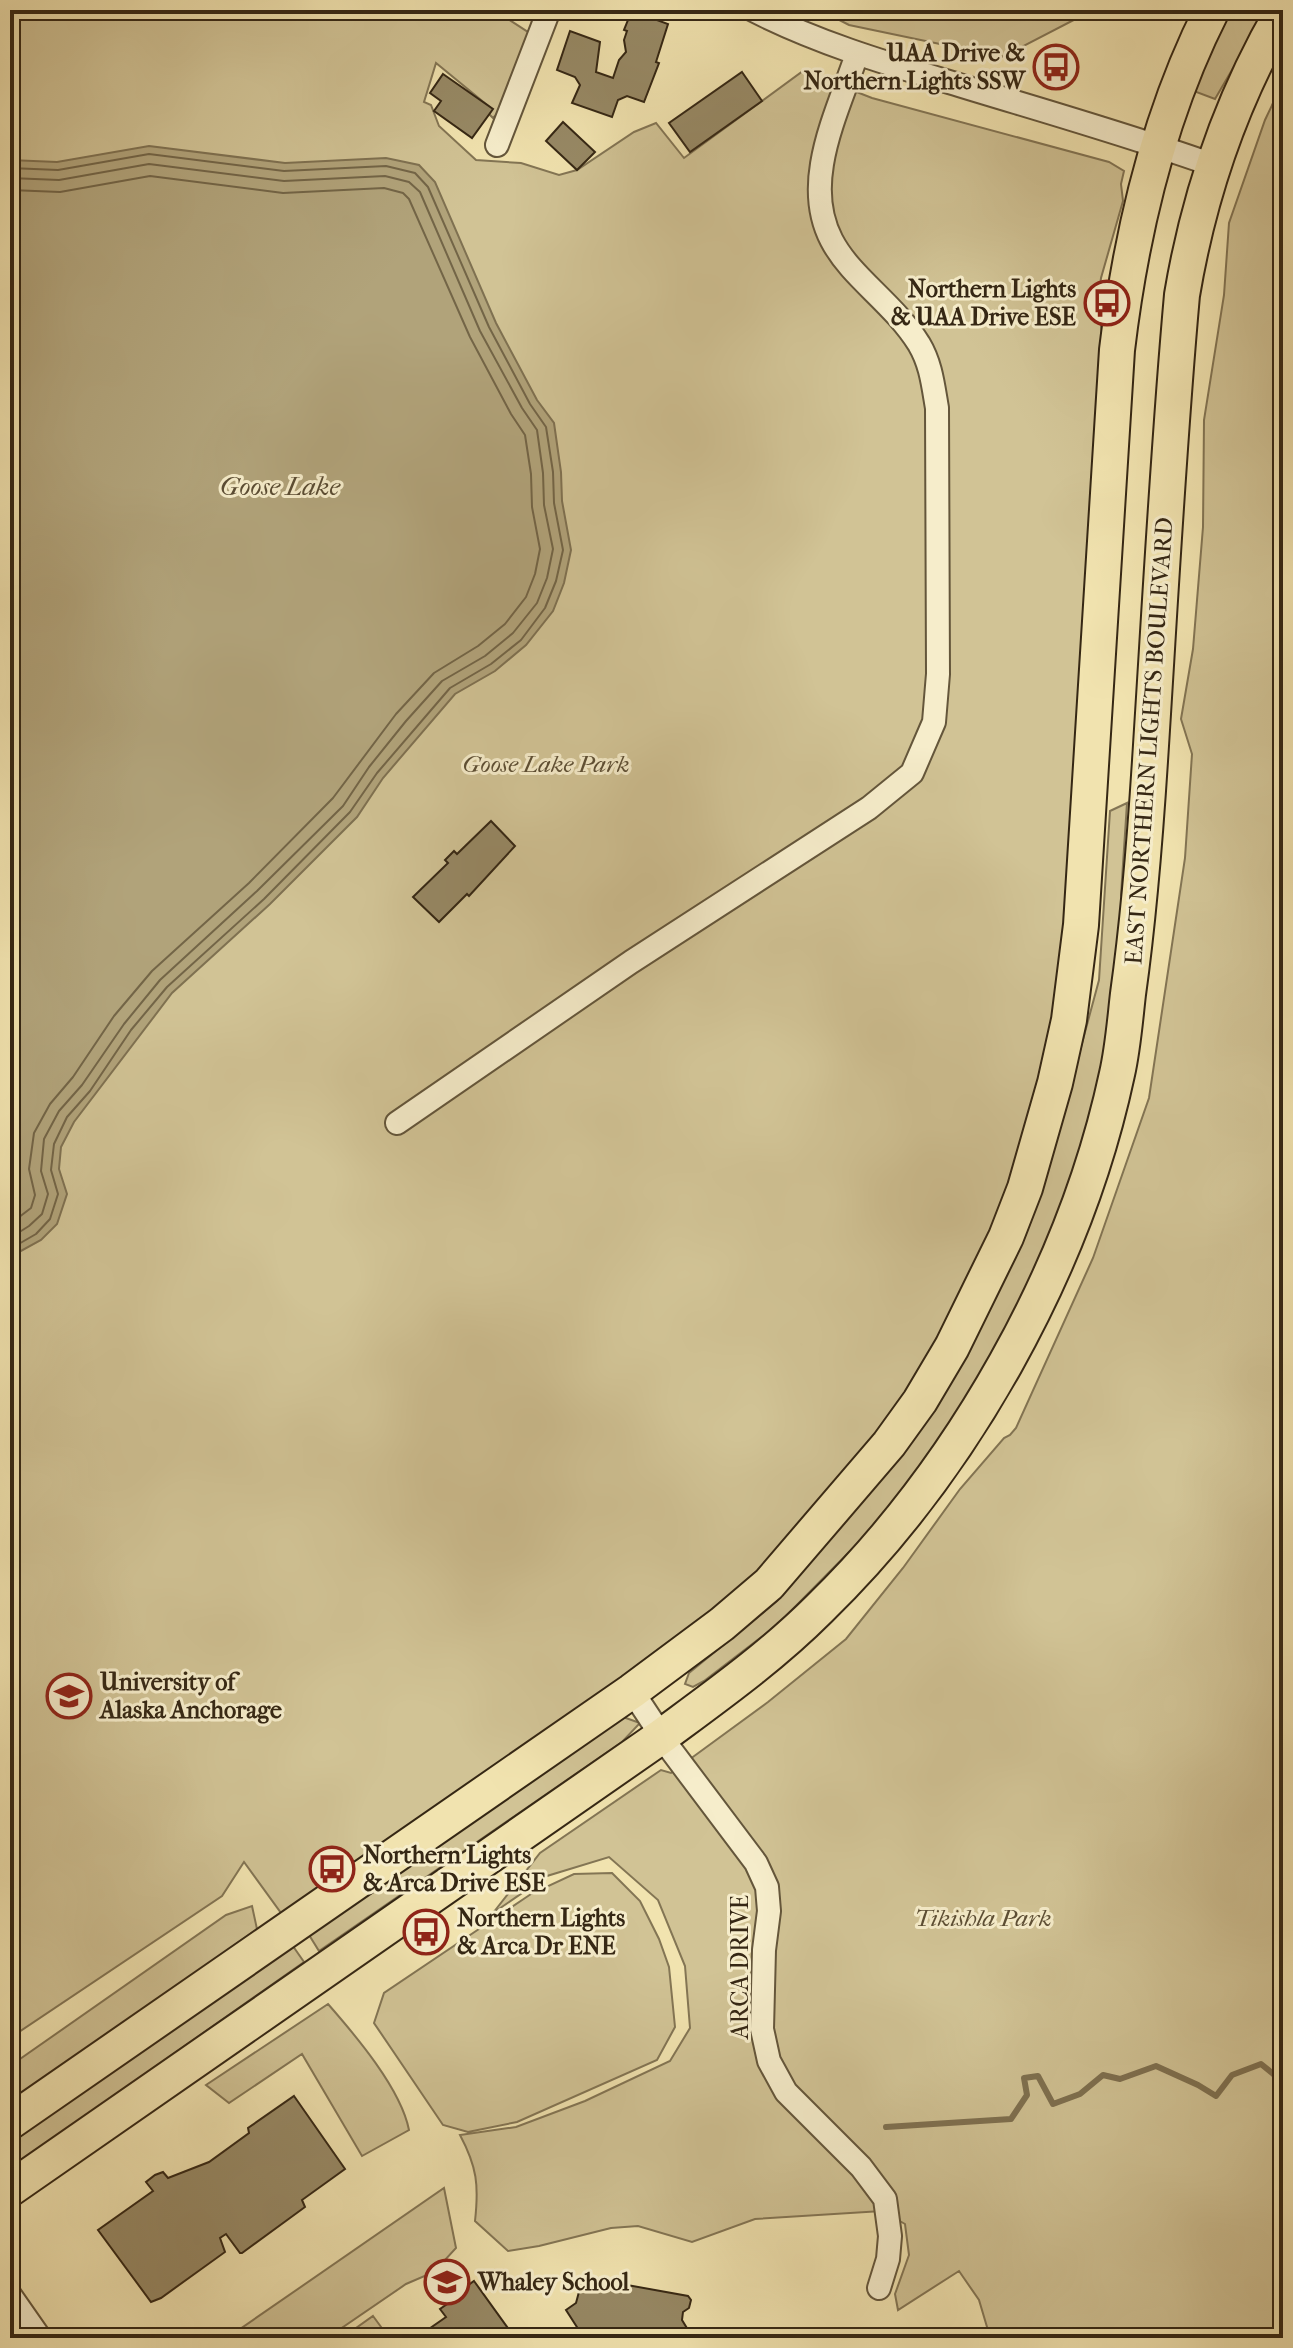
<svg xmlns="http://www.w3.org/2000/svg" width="1293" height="2348" font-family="'IM FELL French Canon',serif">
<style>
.green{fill:#d1c395;stroke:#837554;stroke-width:2}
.water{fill:#b1a37a;stroke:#7f7151;stroke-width:2}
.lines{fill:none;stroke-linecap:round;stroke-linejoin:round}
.shore{stroke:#736547;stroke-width:2}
.stream{stroke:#7f7151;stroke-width:6}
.building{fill:#978965;stroke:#352714;stroke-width:2}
.street-casing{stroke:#64563b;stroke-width:26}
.primary-casing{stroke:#352714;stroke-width:38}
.street{stroke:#f6edcb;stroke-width:22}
.primary{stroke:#f1e3af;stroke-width:34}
.labels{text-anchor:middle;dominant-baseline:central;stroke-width:6;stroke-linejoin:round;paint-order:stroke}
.poi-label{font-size:24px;font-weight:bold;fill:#352714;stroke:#f6edcb;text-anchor:start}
.street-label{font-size:24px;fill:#352714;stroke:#f6edcb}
.park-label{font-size:24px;font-style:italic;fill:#5c4e34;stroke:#f6edcb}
.water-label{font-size:26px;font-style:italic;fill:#5a4c33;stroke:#f6edcb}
</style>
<rect width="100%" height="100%" fill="#f1e3af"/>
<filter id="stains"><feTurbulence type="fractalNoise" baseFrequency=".0025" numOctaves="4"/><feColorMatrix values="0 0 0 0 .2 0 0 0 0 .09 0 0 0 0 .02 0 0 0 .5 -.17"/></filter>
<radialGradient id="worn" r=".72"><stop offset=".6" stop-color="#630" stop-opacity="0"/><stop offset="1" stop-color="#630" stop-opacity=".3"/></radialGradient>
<path class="green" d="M10 10H504L505 17 534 36 504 107 493 118 489 114 492 109 436 63 424 102 431 105 439 126 476 160 521 163 559 175 577 170 634 132 656 123 684 158 803 71 872 98 1109 162 1124 171 1121 184 1123 201 1101 278 1098 300 1107 378 1059 1033 986 1259 878 1439 725 1608 284 1917 244 1862 222 1896 10 2038Z
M820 10H1093L1002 57 849 25Z
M1231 10H1267L1215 99 1191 90Z
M1283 82V2338H987V2327L979 2300 959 2271 898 2310 895 2294 909 2255 905 2224 882 2211 755 2219 692 2242 638 2226 611 2228 539 2246 508 2251 475 2221C479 2185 477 2167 460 2135L516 2127 585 2101 670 2061 690 2028 685 1966 658 1900 609 1857 547 1876 493 1913 540 1853 661 1770 671 1773 768 1702 846 1639 903 1568 960 1489 1004 1438 1010 1435 1016 1428 1093 1258 1149 1098 1185 858 1192 754 1181 719 1193 649 1203 527 1204 420 1224 295 1229 223 1265 120Z
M1127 803 1121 895 1129 928 1105 1074 1047 1249 1001 1346 919 1469 865 1536 777 1625 704 1681 693 1687 685 1684 689 1673 777 1601 865 1491 1066 1103 1099 980 1110 811Z
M623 1717 640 1723 622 1742 319 1951 306 1930Z
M612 1873 640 1901 659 1939 669 1967 675 2027 657 2060 517 2122 468 2132 443 2125 374 2023 384 1993 531 1894 574 1874Z
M252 1906 257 1929 10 2105V2066L226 1915Z
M288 1939 304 1962 10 2169V2144Z
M328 2004C356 2036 401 2089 409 2130L362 2156 302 2054 229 2103 206 2085Z
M444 2188 456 2248 434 2272 406 2284 327 2338H227Z
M373 2316 384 2331 383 2338H342Z"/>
<path class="water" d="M149 146 285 163 386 158 419 165 435 182 496 323 537 400 554 423 561 472 562 501 571 550 564 583 553 611 526 645 495 671 455 694 383 778 357 817 270 904 172 993 74 1122 61 1147 59 1169 67 1194 57 1224 41 1240 10 1257V160L57 162Z"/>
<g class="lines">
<path class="shore" d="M10 168 58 170 149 154 284 171 386 166 415 173 428 187 489 327 530 404 546 427 553 472 554 503 563 550 556 581 545 608 521 640 491 664 450 688 377 773 350 812 264 899 167 987 131 1030 90 1091 67 1117 54 1144 51 1170 58 1194 50 1219 36 1234 10 1249
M10 178 59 180 149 164 284 181 385 176 409 182 420 192 480 331 522 408 537 430 543 473 544 505 553 549 547 578 537 603 513 633 485 656 442 681 406 721 369 767 343 806 257 891 160 980 124 1024 82 1085 59 1111 44 1139 41 1171 48 1194 42 1214 29 1226 10 1238
M10 190 60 192 150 176 283 193 384 188 403 193 409 199 470 337 511 414 525 435 531 474 532 507 540 549 535 574 526 597 505 624 478 646 434 673 396 714 333 798 249 883 152 971 114 1016 73 1077 50 1104 34 1133 29 1169 35 1195 31 1208 10 1224"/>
<path class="stream" d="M886 2127 1011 2119 1027 2095 1024 2078 1038 2076 1053 2104 1080 2094 1103 2075 1120 2079 1156 2066 1198 2085 1216 2096 1232 2075 1261 2064 1277 2077 1283 2075"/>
</g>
<path class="building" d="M635 12 668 24 656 62 659 63 644 102 627 96 618 100 612 117 572 103 580 85 575 77 557 70 570 31 600 42 596 72 613 78 619 60 626 52 624 40 627 31 624 30 628 20 633 18Z
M742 72 762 101 690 152 669 123Z
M443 74 493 109 472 138 434 111 441 101 430 93Z
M563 122 595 152 577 170 546 141Z
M491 821 515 846 469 896 467 894 439 922 413 897 448 863 445 860 454 851 457 854Z
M294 2096 345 2169 302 2200 305 2207 242 2253H240L226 2234 220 2238 225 2252 161 2298 151 2302 98 2230 153 2191 146 2182 155 2175 163 2172 168 2178 209 2162 249 2133 248 2128Z
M583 2277 688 2296 691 2300 689 2308 683 2312 682 2320 693 2338H584L566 2310 576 2303Z
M474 2281 515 2338H431L426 2331 446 2317 440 2309 450 2302 449 2299Z"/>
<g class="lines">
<g class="street-casing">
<path id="street" d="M753 10C816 42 882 62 949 82 1037 109 1126 134 1213 165
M497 145 549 10
M397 1123 631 962 869 808 912 773 934 722 938 674 937 408C933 385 931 364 919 344 878 279 806 260 822 164 828 127 845 90 857 54
M632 1691 671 1750 756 1863 767 1887 769 1911 764 1950 762 2029 769 2061 786 2092 861 2167 885 2199 890 2236 888 2259 879 2288
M10 2295 40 2338"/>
</g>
<g class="primary-casing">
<path id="primary" d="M10 2122 632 1691 722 1624 769 1584 889 1444 920 1401 952 1347 1006 1237 1025 1188 1055 1083 1069 1020 1081 925 1117 350C1131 233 1158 116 1212 10
M10 2189 662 1736C716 1696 771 1657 819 1609 962 1470 1075 1270 1117 1074 1123 1048 1125 1020 1128 994 1139 916 1145 839 1150 761 1160 606 1168 450 1182 295 1199 194 1231 100 1283 11"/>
</g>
<use href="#street" class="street"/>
<use href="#primary" class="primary"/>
</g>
<defs>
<g id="bus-ring" transform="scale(2.3)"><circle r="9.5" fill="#f6edcb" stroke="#8f2418" stroke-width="1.5"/><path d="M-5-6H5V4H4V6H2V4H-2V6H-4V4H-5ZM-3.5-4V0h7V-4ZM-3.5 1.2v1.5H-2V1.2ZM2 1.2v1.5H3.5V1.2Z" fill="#8f2418"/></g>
<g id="university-ring" transform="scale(2.3)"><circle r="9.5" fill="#f6edcb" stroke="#8f2418" stroke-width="1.5"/><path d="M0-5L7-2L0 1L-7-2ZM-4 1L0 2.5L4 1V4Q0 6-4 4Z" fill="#8f2418"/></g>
<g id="school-ring" transform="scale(2.3)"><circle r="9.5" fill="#f6edcb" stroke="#8f2418" stroke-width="1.5"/><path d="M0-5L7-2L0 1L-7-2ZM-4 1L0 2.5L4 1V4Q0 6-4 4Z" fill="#8f2418"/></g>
</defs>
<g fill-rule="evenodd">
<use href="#bus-ring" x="1056" y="67"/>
<use href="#bus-ring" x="1107" y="303"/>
<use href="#university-ring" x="69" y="1696"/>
<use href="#bus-ring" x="332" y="1869"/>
<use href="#bus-ring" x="426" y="1932"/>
<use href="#school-ring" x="447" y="2282"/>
</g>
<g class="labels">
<g class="poi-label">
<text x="1025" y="53" text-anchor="end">UAA Drive &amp;<tspan x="1025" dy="28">Northern Lights SSW</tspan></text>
<text x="1076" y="289" text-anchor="end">Northern Lights<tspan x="1076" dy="28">&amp; UAA Drive ESE</tspan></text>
<text x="100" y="1682">University of<tspan x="100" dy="28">Alaska Anchorage</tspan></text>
<text x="363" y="1855">Northern Lights<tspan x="363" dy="28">&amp; Arca Drive ESE</tspan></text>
<text x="457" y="1918">Northern Lights<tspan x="457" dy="28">&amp; Arca Dr ENE</tspan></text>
<text x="478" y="2282">Whaley School</text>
</g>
<g class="street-label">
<text transform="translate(1149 741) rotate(-86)">EAST NORTHERN LIGHTS BOULEVARD</text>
<text transform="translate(740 1967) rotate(-90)">ARCA DRIVE</text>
</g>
<g class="park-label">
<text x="546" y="764">Goose Lake Park</text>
<text x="983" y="1918">Tikishla Park</text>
</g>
<g class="water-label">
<text x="280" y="486">Goose Lake</text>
</g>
</g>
<rect width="1293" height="2348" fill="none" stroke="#f1e3af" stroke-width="40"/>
<rect x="12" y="12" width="1269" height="2324" fill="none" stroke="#352714" stroke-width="4"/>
<rect x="20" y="20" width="1253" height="2308" fill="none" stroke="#352714" stroke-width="2"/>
<rect width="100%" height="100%" filter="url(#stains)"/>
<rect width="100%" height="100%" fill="url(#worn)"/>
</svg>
